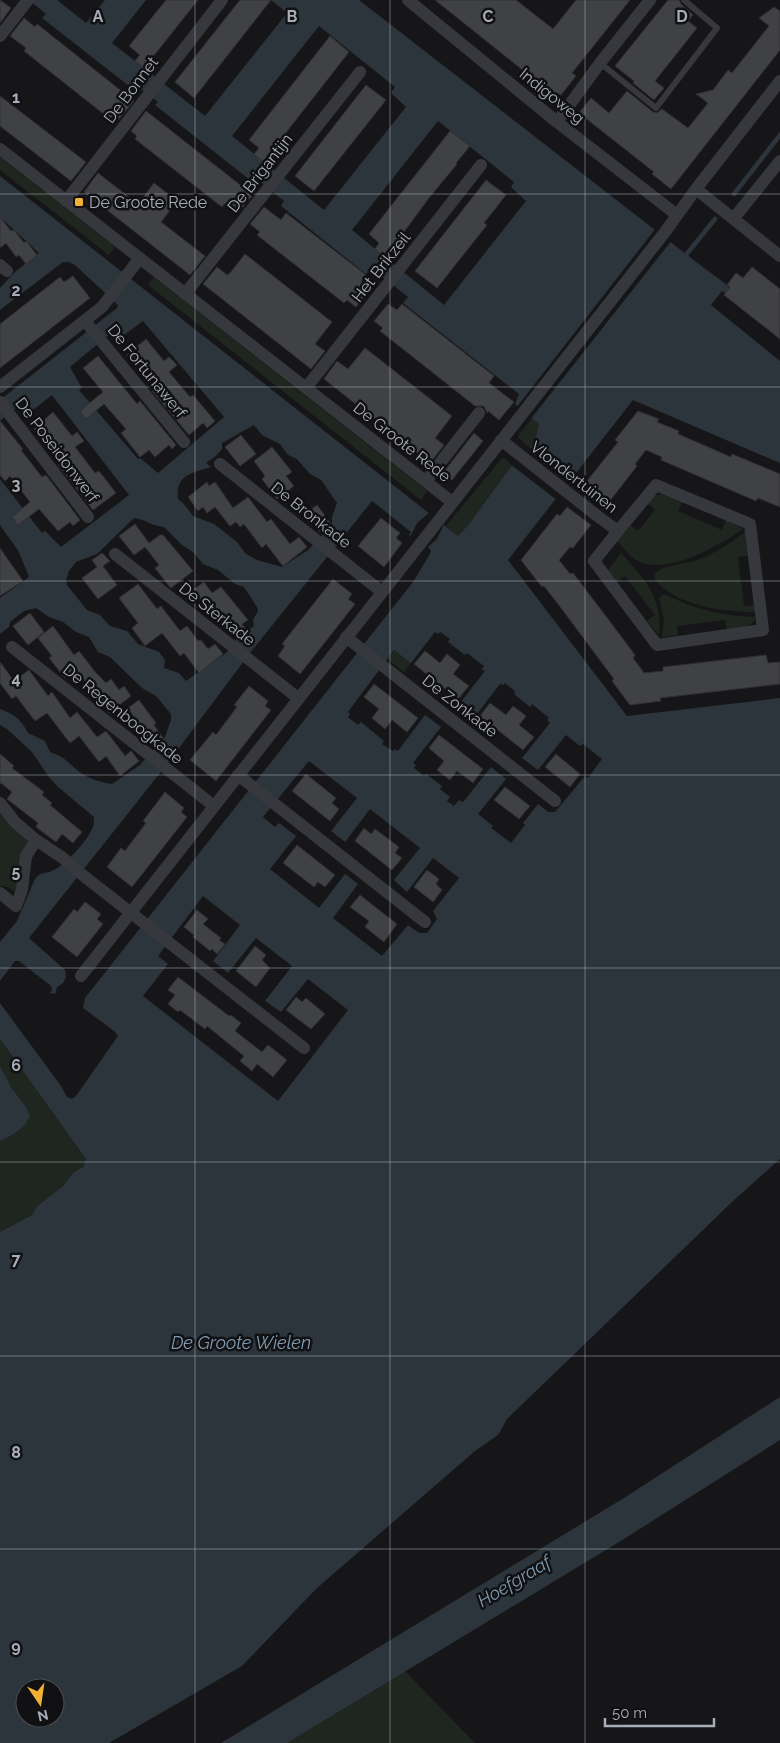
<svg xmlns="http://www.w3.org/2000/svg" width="780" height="1743" font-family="Raleway,sans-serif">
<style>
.green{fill:#1e261f}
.water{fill:#2c353c;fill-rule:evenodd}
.pier{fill:#161618}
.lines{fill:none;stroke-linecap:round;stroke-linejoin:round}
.stream{stroke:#2c353c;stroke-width:4.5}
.building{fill:#404145;stroke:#303034}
.lane{stroke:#37383d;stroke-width:6}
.street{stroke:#37383d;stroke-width:12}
.grid{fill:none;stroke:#a8adb8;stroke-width:1;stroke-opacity:0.55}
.poi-dot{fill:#f2b134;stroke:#111113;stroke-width:2}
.labels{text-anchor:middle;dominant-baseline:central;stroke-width:5;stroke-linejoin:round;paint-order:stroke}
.street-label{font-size:16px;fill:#a8adb8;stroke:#111113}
.poi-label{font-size:16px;fill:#a8adb8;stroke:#111113;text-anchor:start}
.water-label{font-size:18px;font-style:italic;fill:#7f9bb3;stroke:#111113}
.grid-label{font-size:16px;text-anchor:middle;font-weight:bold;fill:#a8adb8;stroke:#111113;stroke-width:5;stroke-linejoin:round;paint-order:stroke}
</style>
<rect width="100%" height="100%" fill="#161618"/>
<path class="green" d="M0 157 115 247 109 255 0 170Z
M154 277 427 491 421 500 148 285Z
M532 418 539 424 536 436 530 448 518 438V436Z
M503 457 512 465 469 524 458 536 446 526Z
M661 494 682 502 678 511 722 530 726 520 743 529C718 546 671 574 640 562 630 558 624 548 617 541L630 525 638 531 655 510 647 503 653 496Z
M745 532 748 556 738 557 744 606 754 605 755 612C723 612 677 606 655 580L654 574C660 566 684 564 694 561 713 555 729 544 745 532Z
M621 553C645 579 663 598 659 635L647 621 655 615 625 576 617 582 608 570Z
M664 594C695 609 720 616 755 617 753 629 738 628 727 630L725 620 677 626 678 635 662 637 664 620 659 598Z
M395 650 411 663 404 672 387 659Z
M0 812 28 841 17 893 8 887 0 886Z
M0 1039 86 1159 83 1167 74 1172 62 1187 36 1207 32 1215 0 1232V1141L17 1132 26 1107 11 1087 0 1066Z
M405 1671 475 1743H287Z"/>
<path class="water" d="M29 0H57L86 23 105 0H146L112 43 205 116 287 13 271 0H359L704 268 727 285 729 288 725 293 722 291 711 305 780 361V463L633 400 508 560 627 716 780 698V1159L733 1201 507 1419 498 1435 475 1451 317 1588 242 1666 109 1743H0V1232L32 1215 36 1207 62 1187 74 1172 83 1167 86 1159 0 1039V1003L61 1086 67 1097 72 1099 76 1096 118 1036 114 1031 83 1008 85 998 413 582 431 552 430 549 409 535 411 532 372 501 250 653 164 768 29 938 65 970 66 977 63 983 57 987 55 994 50 993 52 990 51 986 19 961H15L0 981V942L17 921 34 881C41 870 44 875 54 870 66 864 87 841 92 829 94 826 94 821 94 817L58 787 49 777 32 752 7 729 0 725V709C14 714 21 719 28 733L45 741 50 752C66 758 64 759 76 769 86 778 99 782 112 784L140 765 165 737 171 720V714L156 696 142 688 110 657 98 652 89 637 76 632 63 622 49 617 36 608 24 611 10 622 9 627 0 634V598L29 577 19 552 0 525V479L42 533 45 531 61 547 129 495 52 395 33 410 25 401 0 421V400L117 308 118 305 75 265 69 262H63L0 310V288L16 271 39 253 0 217V176L458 536 469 524 512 465 530 448 536 436 539 424 515 404 519 394 403 303 408 297 371 268 366 274 281 206 284 201 253 176 250 180 155 105 158 102 141 89 138 93 42 18 46 14ZM319 26 395 87 391 93 406 107 324 210 232 136ZM438 121 514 182 511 187 526 201 444 305 352 230ZM143 321 224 417 158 473 140 458 138 459 79 390 82 388 70 367 117 328 124 335ZM254 425 262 435 280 444 288 455 297 459 310 474 321 480 337 503 332 517V525L308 550 282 567 257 560 246 554 237 542 214 524 193 516 184 504 178 499C175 475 192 473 211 467L206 463 216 456 222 449V443ZM134 518C146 519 150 526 164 527L182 545 194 553 203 564 218 570 235 584 244 587 257 607 258 611 253 620 254 626 238 637 226 653 186 681 179 673 164 668 165 660 159 652 138 644 127 631 110 626 100 615 87 610 67 585 66 580 69 571 76 562 97 554ZM435 632 438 634 440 632 450 639 448 642 465 655 467 653 484 666 482 669 485 671 457 707 473 719 500 684 503 685 505 683 515 691 514 694 530 707 532 704 549 718 547 720 550 723 522 758 538 770 566 735 580 746 583 744 602 759 588 778 585 776 555 812H548L538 804 523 823 525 825 511 843 491 828 493 826 478 814 506 779 491 767 463 802 459 800 454 806 447 801 450 797 440 789 442 786 426 774 424 776 414 768 416 765 413 763 441 727 425 715 398 751 395 749 393 751 382 744 384 741 361 722 358 725 348 717 350 714 348 712 394 650 411 663ZM309 761 357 798 331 831 345 842 370 809 420 848 394 880 407 892 433 858 459 878 433 911 437 919 427 933H419L408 925 382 956 333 918 358 884 345 874 319 908 270 869 296 836 279 823 275 827 263 817ZM203 896 240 925 213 961 228 973 256 938 292 966 265 1001 281 1012 308 979 348 1010 278 1101 143 996 168 964 158 956ZM25 1688H55V1718H25Z
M0 1066 11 1087 26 1107 30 1116C25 1128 12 1136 0 1141Z
M780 1397V1440L624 1539 287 1743H221L624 1498Z"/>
<path class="pier" d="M656 228 672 240 530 420 516 408Z
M528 446 572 481 557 500 510 464Z
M429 513 445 522 437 539 426 549 410 537 417 523Z"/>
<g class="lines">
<path class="stream" d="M734 194 780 135
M686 255 715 219"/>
</g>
<path class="building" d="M0 0 11 8 0 23Z
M166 0H198L144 68 135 61 140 55 129 46Z
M240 0H271L194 98 175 82Z
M435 0H516L553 29 576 0H630L572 73 576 76 561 95 545 88Z
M668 0H679L681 4 693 15 688 21 697 28 655 81 664 88 654 100 633 83 634 81 615 66Z
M774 7 780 11V50L671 189 652 174 654 172 579 113 591 98 609 113 627 91 653 112 657 113 662 109 688 128 708 103 696 94 713 90 728 70 732 73 769 26 759 18Z
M24 18 35 27 37 24 134 101 118 120 113 116 110 119 24 51 26 48 10 36Z
M330 36 349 52 263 162 254 154 259 148 249 140Z
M366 85 386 100 314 191 295 176Z
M0 96 86 162 71 181 0 126Z
M146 111 244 188 243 190 252 196 237 214 224 204 222 207 135 139 137 136 131 131Z
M450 131 470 146 456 163 457 164 429 198 398 240 397 239 383 256 375 249 379 243 369 234Z
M98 173 138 204 154 183 177 201 161 222 205 256 190 275 84 192Z
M486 180 506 195 484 223 487 225 437 288 415 271Z
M264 207 281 220 286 213 366 275 361 282 370 289 356 307 347 300 344 303 257 235 260 232 250 224Z
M0 217 11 231 14 230 24 243 26 241 37 255 26 264 19 255 16 257 6 243 0 248Z
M245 254 332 322 315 344 325 351 311 369 203 284 217 267 227 275 230 273Z
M752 267 780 289V339L724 295 730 287 727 285 736 273 743 278Z
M73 276 90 298 0 368V324L60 277 64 282Z
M388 304 397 310 402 304 494 376 489 383 514 402 499 420 488 411 487 413 484 406H475L380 331 383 328 374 321Z
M146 339 164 361 169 357 177 365 169 372 190 397 193 395 215 421 207 428 203 423 189 435 152 391 155 388 127 355Z
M365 348 452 416 435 438 444 445 430 463 324 379 337 361 348 369Z
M98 356 137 404 140 401 176 445 172 449 169 445 155 457 149 450 140 457 121 433 126 429 104 404 86 419 80 411 103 392 83 368Z
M638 411 659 419 657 422 679 431 678 434 731 457 732 454 780 474V507L758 498 756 501 661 460 662 457 646 450 635 464 637 466 605 507 583 490V486L618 442 615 440Z
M53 412 72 436 77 432 84 441 75 447 95 473 99 471 116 493 93 510 58 465 61 463 34 429Z
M0 421 23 449 21 450 42 477 46 475 80 520 73 526 70 522 58 531 39 509 18 525 12 517 30 502 10 476 5 481 0 475Z
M474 433 483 441 452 480 443 473Z
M241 435 256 454 240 466 225 447Z
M272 447 292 472 286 476 294 486 277 499 262 479 265 476 254 461Z
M207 482 209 486 215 482 233 508 248 497 267 522 271 519 290 544 299 537 307 547 283 566 266 544 262 548 244 524 240 527 236 522 230 526 215 507 207 513 203 507 198 511 188 497Z
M317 505 331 524 320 532 306 513Z
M567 507 591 525 573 548 570 547 559 560 570 574 573 573 608 619 635 655 633 658 644 673 663 671V667L766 655 768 663 780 662V684L660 698 661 701 630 705 612 681 614 679 558 604 544 586 542 587 521 560 557 514 560 516Z
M381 518 400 533 396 538 402 543 384 567 358 546Z
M135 524 149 543 160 535H163L193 571 171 588 169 586 155 568 159 565 145 547 134 555 119 536Z
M0 548 23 581 0 596Z
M102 553 110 561 103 566 117 585 98 599 82 578 97 567 92 560Z
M333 579 352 594 348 599 355 604 300 674 278 656 285 646 282 644Z
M204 582 212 593 221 587 248 620 242 624 247 631 237 639 214 608 206 614 198 604 202 601 193 590Z
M138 584 157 609 161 606 180 631 187 626 198 641 201 640 208 649 215 644 223 654 199 673 184 653 180 656 162 633 145 646 132 628 138 623 119 598Z
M30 613 44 632 28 645 13 626Z
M53 626 74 655 79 651 96 673 106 683 111 679 119 690 124 686 131 696 109 713 76 669 65 678 49 658 52 656 38 638Z
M425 651 440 663 447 654 460 665 453 674 469 686 458 699 414 664Z
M0 662 14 681 29 670 48 696 52 692 70 718 77 712 97 737 106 731 125 756 131 751 139 761 120 776 106 756 99 762 79 736 70 743 47 713 35 721 16 696 12 699 0 683Z
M374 684 418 718 407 732 392 720 385 729 372 718 379 709 364 697Z
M249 686 268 701 265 706 271 710 216 781 190 760 213 732 216 735 237 707 234 705Z
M139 700 156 723 154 725 163 738 153 745 138 726 140 725 128 708Z
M490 703 506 715 513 706 526 716 519 725 534 737 523 750 480 716Z
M439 735 483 769 473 783 457 771 450 780 437 770 444 761 429 748Z
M0 754 14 766 12 768 44 792 42 795 52 803 50 805 82 832 73 843 62 834 56 842 36 827 38 823 7 799 12 792 1 783 0 784Z
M556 754 580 774 570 787 545 767Z
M306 774 336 798 332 803 339 809 330 821 292 791Z
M505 787 530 806 519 819 494 800Z
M165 792 184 808 181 812 187 817 132 887 107 867 121 848 125 851 146 823 143 821Z
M364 828 371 834 375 829 399 847 395 853 402 858 392 870 355 841Z
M297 845 335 875 325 887 318 882 314 887 283 863Z
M427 870 439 879 436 884 442 890 433 902 414 887Z
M360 895 397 924 384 942 365 927 369 921 350 907Z
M85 902 101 914 97 919 103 924 77 957 52 937 74 909 77 912Z
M197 910 208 919 203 924 221 938 219 940 225 944 217 954 212 949 210 951 193 937 194 935 184 927Z
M255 946 266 955 262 960 270 968 256 987 236 971Z
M178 977 229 1016 231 1015 241 1023 235 1031 262 1052 268 1045 287 1060 273 1077 257 1064 252 1071 240 1061 244 1056 207 1026 205 1029 180 1010 178 1012 168 1004 175 995 168 990Z
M296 997 302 1002 306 998 325 1014 311 1029 286 1010Z"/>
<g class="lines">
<path class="lane" d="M600 63 656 108 717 28 684 0"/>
<path class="street" d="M408 0 557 122 677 215
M0 36 28 0
M557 122 600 63 650 0
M0 149 452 502
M696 189 780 256
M66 201 222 0
M734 218 780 161
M0 265 7 271
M185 294 360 72
M85 321 184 442
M0 387 102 307 140 258
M306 388 481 165
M0 402 88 517
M501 440 600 518 618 531 594 561 657 645 763 630 750 524 656 485 618 531
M220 464 382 592
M426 481 479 413
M115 554 298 698
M346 637 555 801
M12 647 214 806
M238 775 425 922
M0 803 15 822 36 840 63 858 80 873 304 1048
M0 893 16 906 22 890 26 856 36 840
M81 976 665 232 696 189 780 81"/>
</g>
<path class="grid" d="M195 0V1743M390 0V1743M585 0V1743M0 194H780M0 387H780M0 581H780M0 775H780M0 968H780M0 1162H780M0 1356H780M0 1549H780"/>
<rect class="poi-dot" x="74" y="197" width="10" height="10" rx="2.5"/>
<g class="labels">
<g class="street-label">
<text transform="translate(131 90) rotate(-53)">De Bonnet</text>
<text transform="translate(552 96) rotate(39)">Indigoweg</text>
<text transform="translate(260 173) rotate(-52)">De Brigantijn</text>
<text transform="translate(381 267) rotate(-52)">Het Brikzeil</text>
<text transform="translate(147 371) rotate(51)">De Fortunawerf</text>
<text transform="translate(402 442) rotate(38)">De Groote Rede</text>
<text transform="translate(57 450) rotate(53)">De Poseidonwerf</text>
<text transform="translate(574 477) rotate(38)">Vlondertuinen</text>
<text transform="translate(311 515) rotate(38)">De Bronkade</text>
<text transform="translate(217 614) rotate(38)">De Sterkade</text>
<text transform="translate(460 706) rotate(38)">De Zonkade</text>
<text transform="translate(123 714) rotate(39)">De Regenboogkade</text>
</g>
<g class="poi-label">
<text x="89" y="202">De Groote Rede</text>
</g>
<g class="water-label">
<text x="241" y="1342">De Groote Wielen</text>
<text transform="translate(514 1581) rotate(-31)">Hoefgraaf</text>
</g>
</g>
<g class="grid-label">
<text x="98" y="22">A</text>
<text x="292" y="22">B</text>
<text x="488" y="22">C</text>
<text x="682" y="22">D</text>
<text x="16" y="103">1</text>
<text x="16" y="296">2</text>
<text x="16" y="490">3</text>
<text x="16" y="684">4</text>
<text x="16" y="877">5</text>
<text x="16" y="1071">6</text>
<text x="16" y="1265">7</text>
<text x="16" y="1458">8</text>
<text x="16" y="1652">9</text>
</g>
<g transform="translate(40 1703) rotate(167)"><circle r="24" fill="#111113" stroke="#4d4f55"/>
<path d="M0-4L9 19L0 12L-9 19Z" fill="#f2b134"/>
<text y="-8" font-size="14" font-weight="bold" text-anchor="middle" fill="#a8adb8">N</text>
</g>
<path d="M605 1718v8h109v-8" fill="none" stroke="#a8adb8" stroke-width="2.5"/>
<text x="612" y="1718" font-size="15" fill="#a8adb8" stroke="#111113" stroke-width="4" paint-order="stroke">50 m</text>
</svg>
